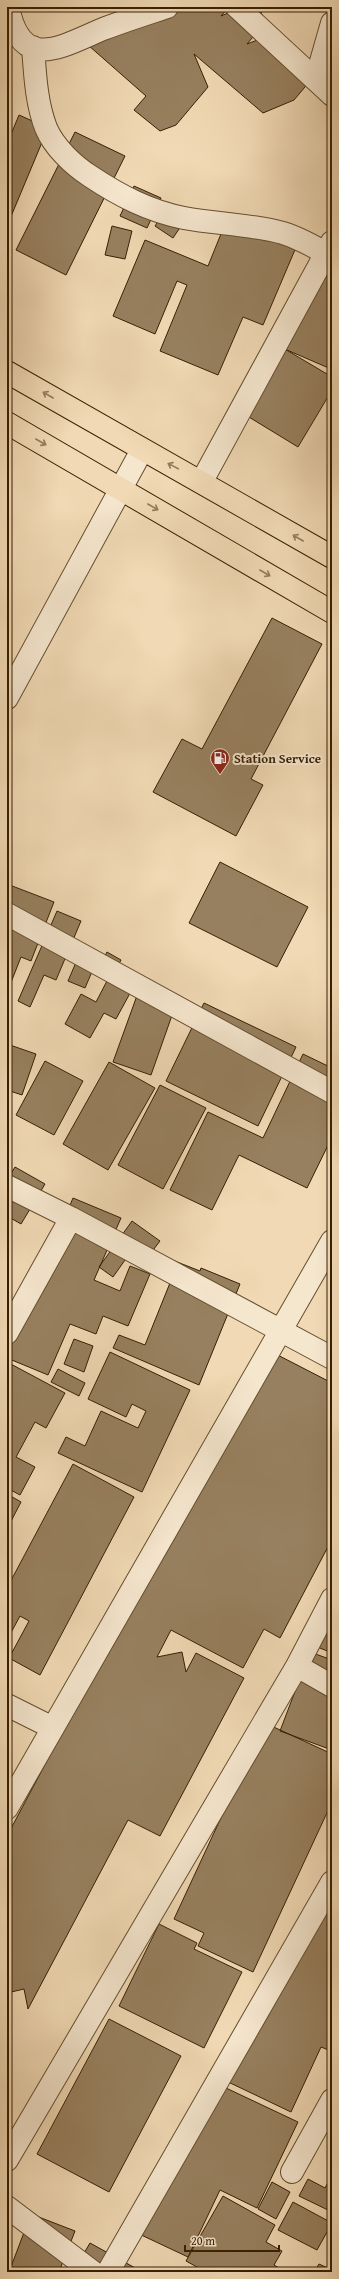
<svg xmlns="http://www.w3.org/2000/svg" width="339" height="2279" font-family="'Gentium Book Plus',serif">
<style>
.building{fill:#97805f;stroke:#371f03}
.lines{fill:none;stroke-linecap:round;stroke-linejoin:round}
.street-casing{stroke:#654e2f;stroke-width:24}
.primary-casing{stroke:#371f03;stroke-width:24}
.street{stroke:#f5e6ce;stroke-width:22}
.primary{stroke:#f0d9b4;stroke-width:22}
.oneway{stroke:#947c5c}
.labels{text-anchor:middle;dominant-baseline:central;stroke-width:4;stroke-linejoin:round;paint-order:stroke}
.poi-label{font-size:13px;font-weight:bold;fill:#371f03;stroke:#f5e6ce;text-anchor:start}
</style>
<rect width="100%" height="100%" fill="#f0d9b4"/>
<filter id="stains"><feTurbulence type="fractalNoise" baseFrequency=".005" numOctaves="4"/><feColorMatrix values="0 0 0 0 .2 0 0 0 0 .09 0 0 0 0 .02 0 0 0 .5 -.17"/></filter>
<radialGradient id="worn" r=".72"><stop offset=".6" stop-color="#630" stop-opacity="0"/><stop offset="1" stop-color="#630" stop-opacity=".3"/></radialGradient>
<path class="building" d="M136 7H229L221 16 242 7H259L265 23 247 44 270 35 310 81 294 100 263 113 194 54 208 87 176 125 160 131 134 110 146 96 88 45Z
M19 115 48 128 7 226V144Z
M75 132 125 156 66 275 16 250Z
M134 186 161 198 147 228 120 216Z
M169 205 187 217 173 238 155 226Z
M225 224 266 241 272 227 300 238 263 325 243 317 218 375 160 351 187 285 177 281 155 334 113 316 145 240 208 266Z
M112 226 132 231 125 259 105 255Z
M332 240V367L331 369 280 347Z
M278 345 332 377V390L298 447 239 411Z
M272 618 322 644 251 779 263 785 236 836 153 792 182 739 202 749Z
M220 862 308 907 277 967 189 923Z
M7 884 54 902 31 961 21 957 8 990Z
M57 911 81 921 56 980 44 975 30 1007 18 1001Z
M83 946 100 953 85 988 68 981Z
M107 952 121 960 114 973 135 984 116 1019 104 1013 90 1038 65 1024 81 994 96 1002 108 979 96 972Z
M139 990 176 1004 151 1075 113 1062Z
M204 1003 296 1047 258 1126 166 1081Z
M7 1044 36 1054 22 1095 7 1090Z
M303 1054 332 1068V1137L307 1188 239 1155 212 1210 170 1190 208 1112 263 1138Z
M45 1061 83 1081 54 1135 16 1115Z
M109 1062 155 1088 108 1170 63 1144Z
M160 1085 206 1108 163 1189 118 1165Z
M15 1167 45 1184 21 1224 7 1216V1180Z
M73 1198 121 1218 94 1280 120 1291 130 1266 150 1274 128 1326 103 1316 96 1334 70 1324 48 1375 7 1358V1354Z
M132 1221 160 1241 144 1262 130 1253 113 1277 99 1267Z
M162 1256 200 1271 201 1268 240 1284 199 1385 113 1348 119 1335 145 1345 174 1273Z
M74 1339 93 1346 84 1372 64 1364Z
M266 1349 332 1383V1539L280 1638 264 1629 243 1668 171 1630 157 1657 182 1652 186 1672 196 1653 244 1678 160 1836 128 1820 28 2009 24 1989 7 1993V1836Z
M110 1352 190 1390 142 1492 58 1453 66 1437 85 1446 101 1411 138 1428 146 1411 132 1404 126 1417 88 1399Z
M7 1362 65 1393 46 1428 35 1422 16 1457 35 1467 20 1495 7 1488V1431L9 1432 12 1425 7 1423Z
M58 1369 85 1383 79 1396 51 1382Z
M73 1464 134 1497 40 1675 9 1658 29 1621 20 1616 7 1640V1588Z
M7 1494 21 1502 7 1529Z
M332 1614V1653L315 1646Z
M310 1652 332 1660V1750L280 1731Z
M265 1723 332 1754V1802L253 1972 198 1946 204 1933 174 1919Z
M331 1869 332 2048 331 2051 321 2047 291 2112 224 2080 281 1976Z
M159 1924 197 1943 194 1949 242 1972 204 2048 119 2006Z
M109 2019 181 2056 109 2192 37 2154Z
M209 2080 298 2122 257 2208 220 2190 188 2257 137 2233Z
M332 2175V2212L299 2196 308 2179 325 2188Z
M272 2182 290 2192 276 2219 258 2209Z
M223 2196 275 2225 266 2242 282 2251 274 2265 286 2272H206L186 2261Z
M293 2202 332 2223 317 2250 278 2230Z
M31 2214 75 2231 59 2272H9Z
M7 2219 12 2222 7 2242Z
M90 2243 137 2269 138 2267 146 2272H73Z
M319 2264 332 2270V2272H314Z"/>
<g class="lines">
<g class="street-casing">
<path id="street" d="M8 7C21 73 61 47 103 29 124 21 146 14 167 7
M237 7 332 95
M33 47C35 73 36 102 46 128 54 147 73 165 90 176 120 196 149 211 184 218 216 224 250 224 283 233 299 238 317 248 332 257
M316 79 332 23
M202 481 332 242
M7 698 142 450
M7 914 332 1092
M7 1186 71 1218 332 1358
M7 1333 71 1218
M297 1666 332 1686
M7 1705 53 1728
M7 1808 332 1241
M7 2160 297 1666 332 1599
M292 2172 332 2100
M7 2207 93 2272
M108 2272 332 1882"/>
</g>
<g class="primary-casing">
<path id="primary" d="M7 372 332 557
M7 423 332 612"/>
</g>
<use href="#street" class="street"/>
<use href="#primary" class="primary"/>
</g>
<defs><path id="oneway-shaft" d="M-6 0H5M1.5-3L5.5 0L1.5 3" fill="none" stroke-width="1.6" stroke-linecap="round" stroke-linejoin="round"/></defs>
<g class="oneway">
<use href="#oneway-shaft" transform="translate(48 395) rotate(-150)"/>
<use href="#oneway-shaft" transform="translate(41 442) rotate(30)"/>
<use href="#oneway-shaft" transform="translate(173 466) rotate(-152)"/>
<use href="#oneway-shaft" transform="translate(153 507) rotate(30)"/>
<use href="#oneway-shaft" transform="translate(298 538) rotate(-150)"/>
<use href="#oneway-shaft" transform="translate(265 573) rotate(30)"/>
</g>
<defs>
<g id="fuel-pin" transform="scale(1)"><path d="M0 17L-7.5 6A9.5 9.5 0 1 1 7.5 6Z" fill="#8f2418" stroke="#f5e6ce"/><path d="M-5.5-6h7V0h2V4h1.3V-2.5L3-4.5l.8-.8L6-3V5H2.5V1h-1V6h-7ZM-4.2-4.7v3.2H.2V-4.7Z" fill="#fff"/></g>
</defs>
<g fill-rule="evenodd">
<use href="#fuel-pin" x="220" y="758"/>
</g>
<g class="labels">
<g class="poi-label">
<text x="234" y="758">Station Service</text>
</g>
</g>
<rect width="339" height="2279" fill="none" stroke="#f0d9b4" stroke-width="24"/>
<rect x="8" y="8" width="323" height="2263" fill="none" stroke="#371f03" stroke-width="2"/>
<rect x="12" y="12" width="315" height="2255" fill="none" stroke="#371f03"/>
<path d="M185 2245v6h94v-6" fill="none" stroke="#371f03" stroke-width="2"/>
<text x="191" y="2245" font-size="12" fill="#371f03" stroke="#f5e6ce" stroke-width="3" paint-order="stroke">20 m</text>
<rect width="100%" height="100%" filter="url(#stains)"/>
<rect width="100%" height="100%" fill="url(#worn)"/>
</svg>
